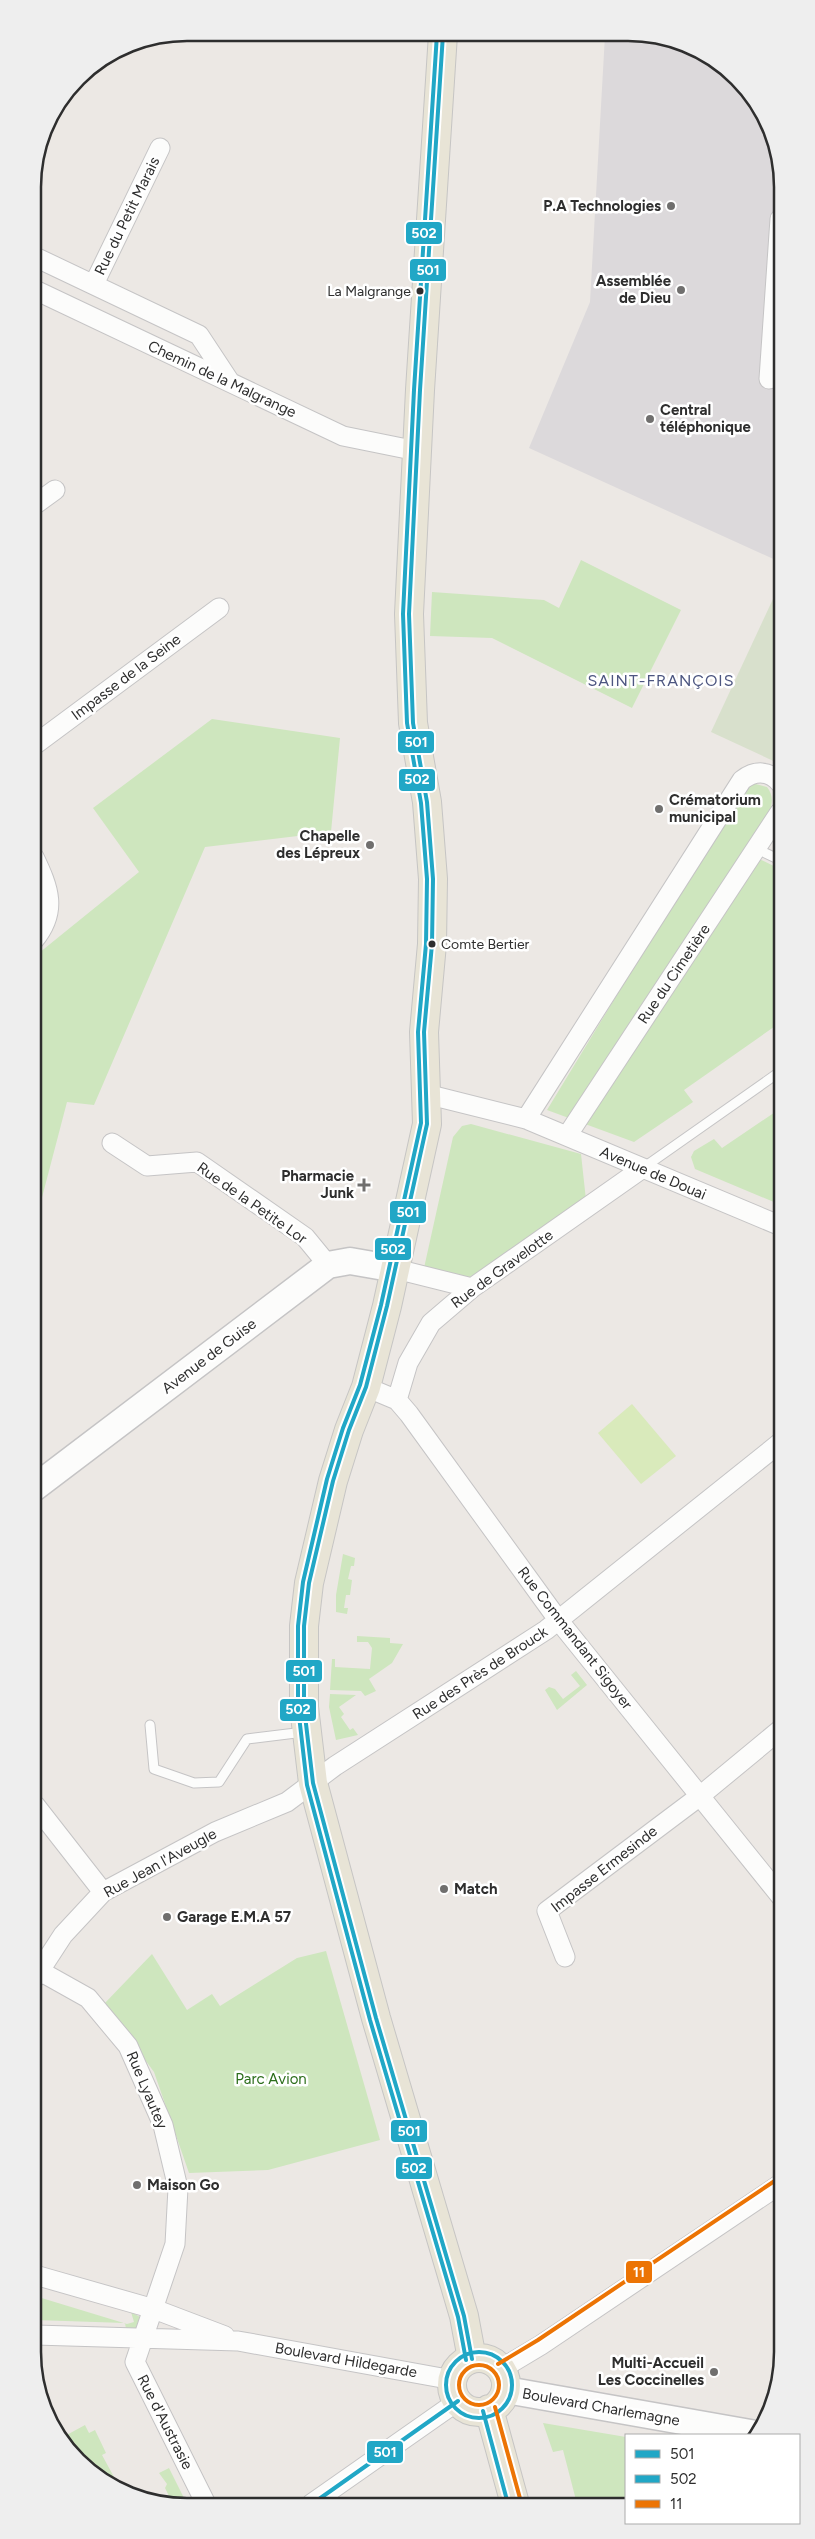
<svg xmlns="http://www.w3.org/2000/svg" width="815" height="2539" font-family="Figtree,sans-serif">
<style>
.industrial{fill:#dcd9db}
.green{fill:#cee6be}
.cemetery{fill:#d8e0cc}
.pitch{fill:#d9eabb}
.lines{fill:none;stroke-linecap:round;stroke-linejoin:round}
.lane-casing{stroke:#c5c4c5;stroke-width:11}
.street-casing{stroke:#c5c4c5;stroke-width:21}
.secondary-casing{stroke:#c5c4c5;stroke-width:29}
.primary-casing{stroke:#c6c5c4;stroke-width:30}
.lane{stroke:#fcfcfb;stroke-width:9}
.street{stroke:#fcfcfb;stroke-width:19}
.secondary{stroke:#fcfcfb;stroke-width:26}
.primary{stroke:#e8e4d6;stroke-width:28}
.bus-1-casing{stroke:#fff;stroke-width:8}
.bus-2-casing{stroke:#fff;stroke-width:8}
.bus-3-casing{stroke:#fff;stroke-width:8}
.bus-1{stroke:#21a7c6;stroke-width:4}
.bus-2{stroke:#21a7c6;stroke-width:4}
.bus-3{stroke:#ec7404;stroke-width:4}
.poi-dot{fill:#706f6e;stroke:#fff;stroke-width:2}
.bus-dot{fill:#2e2e2e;stroke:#fff;stroke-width:2}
.labels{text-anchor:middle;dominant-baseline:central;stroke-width:5;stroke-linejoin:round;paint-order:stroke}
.bus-label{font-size:14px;fill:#2e2e2e;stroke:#fff;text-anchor:end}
.poi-label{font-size:15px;font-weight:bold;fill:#2e2e2e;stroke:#fff;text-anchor:end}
.street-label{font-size:15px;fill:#2e2e2e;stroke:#fff}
.park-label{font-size:15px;fill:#2c6e1b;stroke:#fff}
.neighbourhood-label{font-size:16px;letter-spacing:1px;fill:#4d5680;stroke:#fff}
.rim{fill:none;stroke:#2e2e2e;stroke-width:2.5}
.line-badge{stroke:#fff;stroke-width:2}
.badge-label{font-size:14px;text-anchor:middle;font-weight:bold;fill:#fff}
</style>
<rect width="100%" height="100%" fill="#ece8e4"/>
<path class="industrial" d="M605 35 658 36 705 53 737 78 766 119 780 158V562L529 448 590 302Z"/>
<path class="green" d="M581 560 681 610 632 708 492 638 430 636 432 592 544 600 559 608Z
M212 719 340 738 331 832 205 847 94 1105 67 1102 34 1228V1044L38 1041 34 1035V957L139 872 93 808Z
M752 783 767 787C783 806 755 835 745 852L780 869 781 1022 684 1090 693 1102 634 1142 547 1110 741 791Z
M781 1108V1205L695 1169 691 1157 694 1151 714 1139 722 1148Z
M471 1124 581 1154 586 1200 469 1278 424 1268 453 1137 462 1126Z
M343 1554 355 1558 354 1566H351L348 1579 352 1580 350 1595H346L344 1608H348L347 1614 336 1612V1595Z
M357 1636 390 1638V1643L403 1644 392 1663 369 1679 376 1691 365 1696 361 1691 330 1690 332 1659H335V1667L370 1669 372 1648 368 1642H357Z
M576 1671 587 1685 557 1710 545 1690 549 1687 555 1689 563 1699 580 1686 571 1675Z
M330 1694 356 1695 339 1707 344 1714 341 1717 350 1730 353 1728 358 1735 336 1740 329 1707Z
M326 1951 380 2140 268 2170 189 2173 154 2072 104 2004 152 1954 187 2010 212 1994 220 2006 297 1958Z
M35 2296 127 2324 134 2322 131 2312 140 2317 141 2325 135 2329H126L125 2323 35 2320Z
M543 2423 626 2437V2504H577L563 2450 553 2452Z
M85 2425 89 2433 95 2430 106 2453 102 2455 114 2477 108 2480 111 2484 78 2461 59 2434 63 2437Z
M169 2468 186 2502 183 2504H160L170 2498 165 2488 167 2484 159 2473Z"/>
<path class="cemetery" d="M780 584V764L711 732Z"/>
<path class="pitch" d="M632 1404 676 1456 641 1484 598 1433Z"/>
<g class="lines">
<g class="lane-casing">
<path id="lane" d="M757 849 780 860
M643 1168 781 1071
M150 1725 154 1769 194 1783 219 1782 247 1739 304 1732"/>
</g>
<g class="street-casing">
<path id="street" d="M33 256 199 335 230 382
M94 284 160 148
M33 289 343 436 417 451
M769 379 780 219
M33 506 55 490
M33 746 219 608
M34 857C49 888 58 911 34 940
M426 1094 526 1119 781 1226
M526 1119 742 780C755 770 769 770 780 783
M567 1136 780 812
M112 1143 147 1166 197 1162 305 1237 328 1265
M396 1269 472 1288
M366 1387 397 1400 409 1414 559 1621 782 1898
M397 1400 408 1363 431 1323 472 1288 643 1168
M35 1805 103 1892
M565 1957 547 1911 700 1796 781 1729
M38 1970 88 1998 128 2046 163 2125 178 2188 175 2244 135 2362 206 2504
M35 1978 63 1935 103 1892 215 1832 287 1802 335 1766 546 1630 781 1442
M35 2275 154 2309 225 2336
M35 2335 238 2341 453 2380
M501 2369 541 2345 782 2183
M311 2504 458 2401"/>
</g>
<g class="secondary-casing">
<path id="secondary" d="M34 1488 328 1265 350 1261 396 1269
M506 2390 756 2434"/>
</g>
<g class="primary-casing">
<path id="primary" d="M443 34 420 390 409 614 413 723 427 802 433 879 432 944 424 1032 427 1124 387 1306 366 1387 349 1430 333 1481 309 1583 304 1626V1707L313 1783 376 2018 464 2316 472 2359
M452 2385a27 27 0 1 1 54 0a27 27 0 1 1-54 0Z
M489 2409 515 2504"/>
</g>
<use href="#lane" class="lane"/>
<use href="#street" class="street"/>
<use href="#secondary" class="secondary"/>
<use href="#primary" class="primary"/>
<g class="bus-1-casing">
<path id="bus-1" d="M443 34 420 390 409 614 413 723 427 802 433 879 432 944 424 1032 427 1124 387 1306 366 1387 349 1430 333 1481 309 1583 304 1626V1707L313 1783 376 2018 464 2316 472 2359
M312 2504 458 2401"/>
</g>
<g class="bus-2-casing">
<path id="bus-2" d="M437 34 414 390 403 614 407 723 421 803 427 879 426 944 418 1032 421 1123 381 1305 360 1385 343 1428 327 1479 303 1582 298 1626V1707L307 1785 370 2020 458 2317 466 2360
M446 2385a33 33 0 1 1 66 0a33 33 0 1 1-66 0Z
M483 2411 508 2504"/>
</g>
<g class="bus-3-casing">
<path id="bus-3" d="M498 2364 538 2340 779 2178
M459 2385a20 20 0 1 1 40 0a20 20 0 1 1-40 0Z
M495 2407 521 2502"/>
</g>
<use href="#bus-1" class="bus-1"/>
<use href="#bus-2" class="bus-2"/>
<use href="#bus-3" class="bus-3"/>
</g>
<g class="poi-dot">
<circle cx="671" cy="206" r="5"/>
<circle cx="681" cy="290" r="5"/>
<circle cx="650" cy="419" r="5"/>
<circle cx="659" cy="809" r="5"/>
<circle cx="370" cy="845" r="5"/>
<path d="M361.5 1177.5h5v5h5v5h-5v5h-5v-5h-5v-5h5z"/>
<circle cx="444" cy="1889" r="5"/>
<circle cx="167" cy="1917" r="5"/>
<circle cx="137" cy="2185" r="5"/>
<circle cx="714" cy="2372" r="5"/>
</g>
<g class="bus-dot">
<circle cx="420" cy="291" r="4.5"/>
<circle cx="432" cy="944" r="4.5"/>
</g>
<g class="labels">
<g class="bus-label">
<text x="411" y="291">La Malgrange</text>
<text x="441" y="944" text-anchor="start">Comte Bertier</text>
</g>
<g class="poi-label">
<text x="661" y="206">P.A Technologies</text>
<text x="671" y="281">Assemblée<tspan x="671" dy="17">de Dieu</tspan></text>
<text x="660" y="410" text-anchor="start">Central<tspan x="660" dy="17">téléphonique</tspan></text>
<text x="669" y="800" text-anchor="start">Crématorium<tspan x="669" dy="17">municipal</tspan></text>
<text x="360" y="836">Chapelle<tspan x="360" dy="17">des Lépreux</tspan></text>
<text x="354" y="1176">Pharmacie<tspan x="354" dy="17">Junk</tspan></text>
<text x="454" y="1889" text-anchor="start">Match</text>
<text x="177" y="1917" text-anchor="start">Garage E.M.A 57</text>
<text x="147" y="2185" text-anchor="start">Maison Go</text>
<text x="704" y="2363">Multi-Accueil<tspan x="704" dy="17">Les Coccinelles</tspan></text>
</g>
<g class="street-label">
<text transform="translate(127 216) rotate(-64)">Rue du Petit Marais</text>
<text transform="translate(222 379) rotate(25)">Chemin de la Malgrange</text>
<text transform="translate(126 677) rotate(-37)">Impasse de la Seine</text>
<text transform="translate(674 974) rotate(-56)">Rue du Cimetière</text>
<text transform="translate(653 1173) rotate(23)">Avenue de Douai</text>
<text transform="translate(252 1203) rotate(35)">Rue de la Petite Lor</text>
<text transform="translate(502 1269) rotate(-36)">Rue de Gravelotte</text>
<text transform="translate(209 1356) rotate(-37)">Avenue de Guise</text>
<text transform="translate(575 1638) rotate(52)">Rue Commandant Sigoyer</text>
<text transform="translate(480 1673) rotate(-33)">Rue des Près de Brouck</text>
<text transform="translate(160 1863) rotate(-29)">Rue Jean l'Aveugle</text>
<text transform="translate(604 1869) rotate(-38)">Impasse Ermesinde</text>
<text transform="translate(147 2090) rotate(67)">Rue Lyautey</text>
<text transform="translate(346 2360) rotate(10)">Boulevard Hildegarde</text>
<text transform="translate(601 2407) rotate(10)">Boulevard Charlemagne</text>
<text transform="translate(165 2422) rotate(63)">Rue d'Austrasie</text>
</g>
<g class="park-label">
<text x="271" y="2079">Parc Avion</text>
</g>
<g class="neighbourhood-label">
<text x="661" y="680">SAINT-FRANÇOIS</text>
</g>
</g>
<path d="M0 0H815V2539H0ZM187 41H628A146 146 0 0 1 774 187V2352A146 146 0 0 1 628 2498H187A146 146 0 0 1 41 2352V187A146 146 0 0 1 187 41Z" fill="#eee" fill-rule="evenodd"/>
<path class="rim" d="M187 41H628A146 146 0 0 1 774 187V2352A146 146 0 0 1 628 2498H187A146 146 0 0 1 41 2352V187A146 146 0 0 1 187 41Z"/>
<g class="line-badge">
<rect x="405" y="221" width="38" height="24" rx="5" fill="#21a7c6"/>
<rect x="409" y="258" width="38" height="24" rx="5" fill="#21a7c6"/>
<rect x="397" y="730" width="38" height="24" rx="5" fill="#21a7c6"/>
<rect x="398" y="768" width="38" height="24" rx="5" fill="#21a7c6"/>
<rect x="389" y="1200" width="38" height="24" rx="5" fill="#21a7c6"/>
<rect x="374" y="1237" width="38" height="24" rx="5" fill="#21a7c6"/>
<rect x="285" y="1659" width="38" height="24" rx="5" fill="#21a7c6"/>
<rect x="279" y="1698" width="38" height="24" rx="5" fill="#21a7c6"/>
<rect x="390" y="2119" width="38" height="24" rx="5" fill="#21a7c6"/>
<rect x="395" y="2156" width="38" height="24" rx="5" fill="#21a7c6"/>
<rect x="625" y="2260" width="28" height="24" rx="5" fill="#ec7404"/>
<rect x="366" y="2440" width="38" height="24" rx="5" fill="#21a7c6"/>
</g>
<g class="badge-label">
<text x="424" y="238">502</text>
<text x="428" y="275">501</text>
<text x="416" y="747">501</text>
<text x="417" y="784">502</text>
<text x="408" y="1217">501</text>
<text x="393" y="1254">502</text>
<text x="304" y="1676">501</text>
<text x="298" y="1714">502</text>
<text x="409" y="2136">501</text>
<text x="414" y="2173">502</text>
<text x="639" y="2277">11</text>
<text x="385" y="2457">501</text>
</g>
<rect x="625" y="2434" width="175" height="90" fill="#ffffff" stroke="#ababab"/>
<rect x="635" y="2450" width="25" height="8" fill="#21a7c6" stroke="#ababab"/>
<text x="670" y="2459" font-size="15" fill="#2e2e2e">501</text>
<rect x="635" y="2475" width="25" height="8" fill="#21a7c6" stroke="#ababab"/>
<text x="670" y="2484" font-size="15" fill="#2e2e2e">502</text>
<rect x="635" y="2500" width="25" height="8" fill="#ec7404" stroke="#ababab"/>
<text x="670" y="2509" font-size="15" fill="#2e2e2e">11</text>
</svg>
